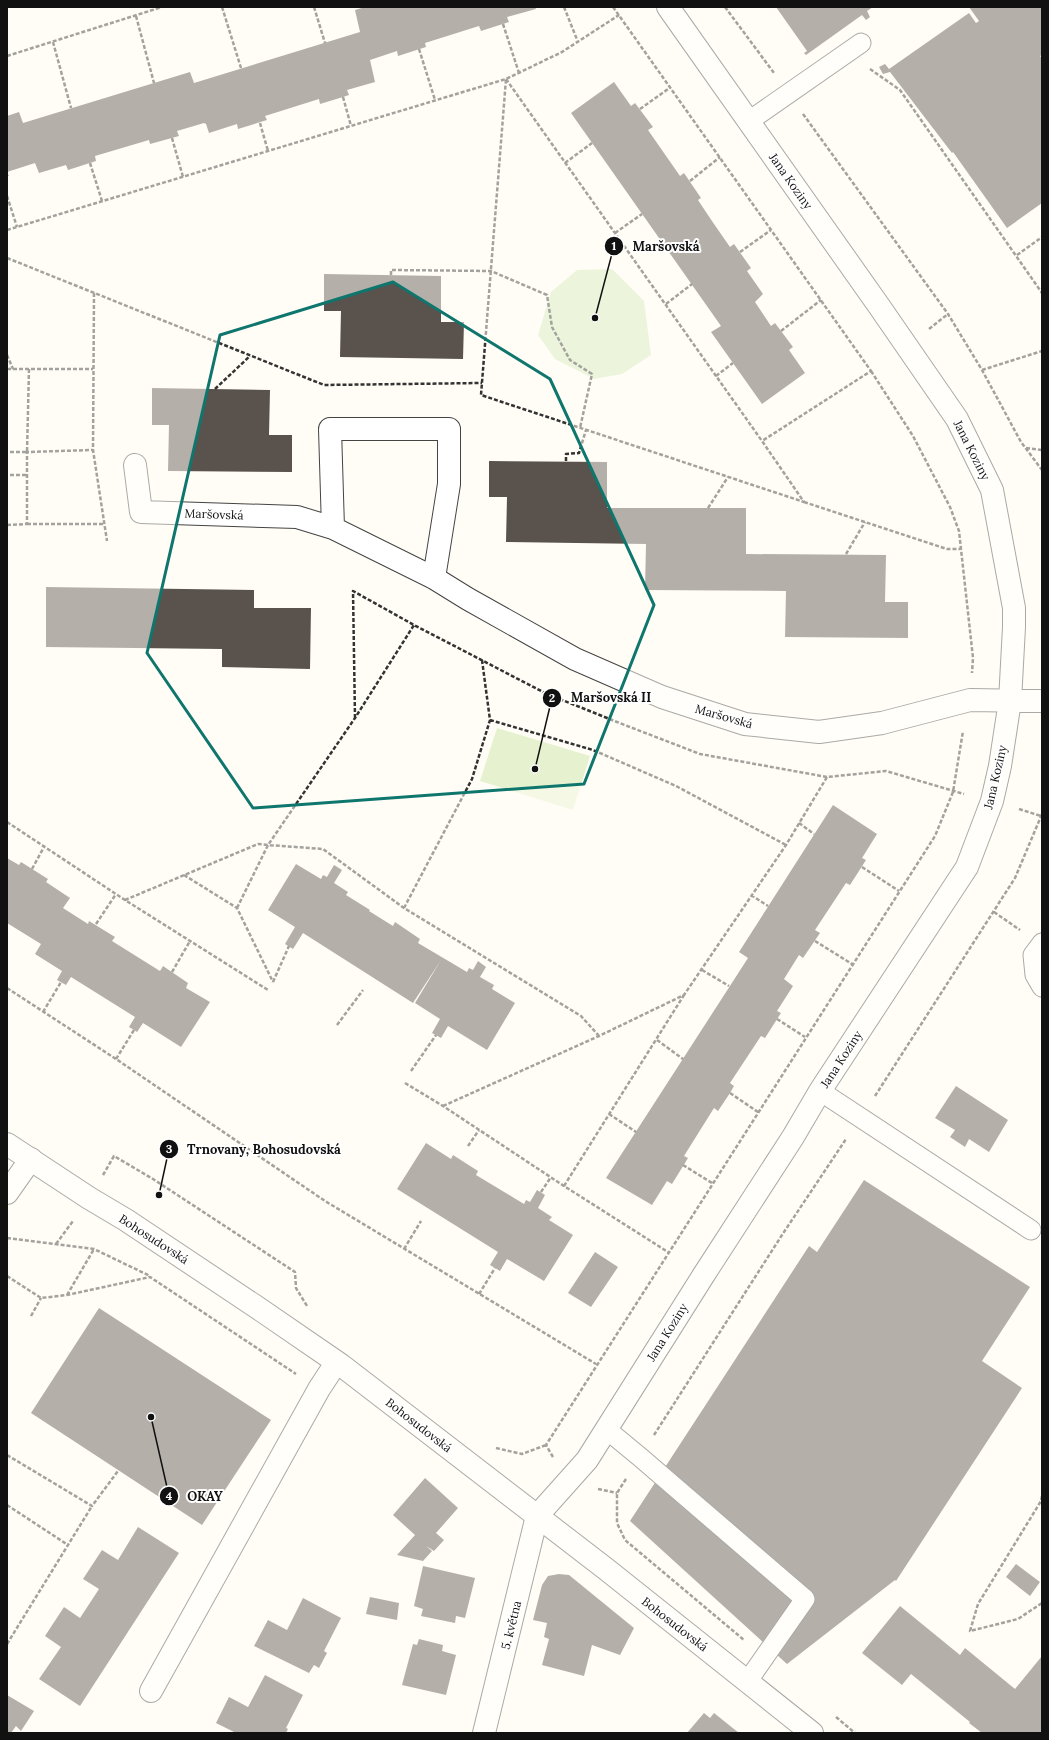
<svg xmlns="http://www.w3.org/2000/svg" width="1049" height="1740" font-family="Lora,serif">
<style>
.green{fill:#d5ebbd}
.pitch{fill:#e6f2cf}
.building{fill:#5a524d}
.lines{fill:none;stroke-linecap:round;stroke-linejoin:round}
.service-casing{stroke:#444;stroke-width:21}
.minor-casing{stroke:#444;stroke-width:24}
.tertiary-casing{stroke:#444;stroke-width:24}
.path{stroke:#333;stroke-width:2.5;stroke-dasharray:4 2;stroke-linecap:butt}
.service{stroke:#fff;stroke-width:19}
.minor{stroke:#fff;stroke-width:22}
.tertiary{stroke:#fff;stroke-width:22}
.marked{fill:none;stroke:#0f766e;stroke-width:3;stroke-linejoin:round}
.labels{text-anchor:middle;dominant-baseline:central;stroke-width:4;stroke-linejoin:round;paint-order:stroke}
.street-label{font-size:12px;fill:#111;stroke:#fff}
.leader{fill:none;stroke:#111;stroke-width:1.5}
.callout-dot{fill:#111;stroke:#fff;stroke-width:1.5}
.mark-label{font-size:12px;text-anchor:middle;font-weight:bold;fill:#fff}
.callout-label{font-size:13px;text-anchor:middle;font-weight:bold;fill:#111;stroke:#fff;stroke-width:4;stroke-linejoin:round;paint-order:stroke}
</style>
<rect width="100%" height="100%" fill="#fffdf5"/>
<path class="green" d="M612 269 644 301 651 355 622 374 594 379 555 359 538 335 551 292 577 270Z"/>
<path class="pitch" d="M497 728 590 756 573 810 480 781Z"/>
<path class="building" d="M365 7H535L536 9 507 17 509 22 481 31 479 26 425 43 426 47 398 56 397 51 370 60 375 82 347 90 349 95 343 97 320 104 319 99 265 116 267 120 238 129 237 124 209 133 206 124 204 123 177 131 179 136 150 144 149 140 95 156 96 161 68 170 66 165 39 173 35 163 7 172 9 176H7V116L19 112 23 123 190 72 194 83 360 32 355 10Z
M776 7H873L867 11 870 17 866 20 862 15 806 55 804 53 807 51Z
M969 7H1042V55L1040 56 1042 59V203L1007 228 953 152 952 153 890 72 883 74 879 67 885 64 889 69 969 13 976 23 979 21Z
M614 82 631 106 635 103 653 127 648 130 680 176 684 173 701 198 698 200 714 224 730 247 734 244 751 268 747 271 763 294 755 302 771 326 775 323 793 347 789 350 805 373 762 404 711 332 721 326 571 113Z
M324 274 441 276V322H464L463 359 340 357 341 311H324Z
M152 388 270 390 269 435H292V472L168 471 169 425H152Z
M489 461 607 462V508H746V554L886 555 885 602H908V638L785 637 786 591 645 590 646 544 506 542 507 497H489Z
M46 587 254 590V608H311L310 669 222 667V649L46 647Z
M833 805 877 834 862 858 866 860 850 885 846 883 815 930 820 933 803 958 799 955 784 979 793 986 777 1011 781 1013 765 1038 761 1036 730 1083 734 1086 730 1093 718 1111 714 1108 684 1156 688 1158 672 1184 667 1181 652 1205 606 1178 748 958 739 952Z
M7 858 19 865 21 862 48 879 46 882 70 898 63 908 88 924 89 921 115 937 112 941 160 971 163 966 188 983 186 988 210 1002 181 1047 143 1023 137 1032 134 1030 129 1027 135 1017 71 977 66 985 57 980 62 971 35 954 41 944 7 923Z
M296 864 321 879 323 875 327 877 334 865 342 870 334 883 348 892 346 895 370 910 369 911 393 926 395 922 420 939 418 943 467 972 469 968 473 970 478 961 486 967 480 977 494 985 492 989 515 1003 487 1050 448 1026 441 1038 432 1033 440 1019 415 1003 441 960 413 1003 303 933 293 949 285 944 295 927 268 910Z
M956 1086 1008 1120 989 1152 969 1139 965 1147 950 1137 955 1130 935 1118Z
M426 1143 451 1159 453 1155 478 1171 476 1175 524 1204 526 1200 530 1202 537 1190 545 1195 538 1208 552 1217 549 1220 573 1235 544 1281 507 1259 500 1271 490 1265 498 1252 397 1189Z
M864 1180 1030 1287 982 1361 1022 1388 896 1581 895 1580 787 1664 630 1521 809 1246 817 1252Z
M595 1252 618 1267 591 1307 568 1293Z
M99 1308 271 1420 202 1525 31 1413Z
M425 1478 458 1508 436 1533 444 1540 434 1551 426 1546 432 1551 423 1561 397 1555 415 1535 393 1515Z
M138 1527 179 1553 80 1706 39 1679 61 1647 45 1636 64 1607 80 1618 99 1589 83 1579 102 1550 118 1560Z
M1016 1564 1040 1582 1030 1596 1006 1577Z
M423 1566 475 1578 465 1618 456 1616 455 1623 421 1616 423 1609 414 1606Z
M559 1574 569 1575 634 1628 620 1655 592 1645 584 1676 542 1665 549 1639 544 1637 547 1623 533 1620 542 1585 548 1576Z
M370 1597 399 1603 397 1620 366 1614Z
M303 1598 341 1618 324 1651 327 1653 319 1668 314 1665 309 1673 254 1646 268 1620 287 1630Z
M900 1606 960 1655 965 1648 1015 1689 1042 1656V1733H982L969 1723 970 1722 911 1674 902 1685 862 1653Z
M419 1639 443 1645 442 1651 456 1655 446 1695 402 1685 413 1644 417 1645Z
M265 1675 303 1695 286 1728 288 1729 286 1733H236L216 1723 229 1697 248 1707Z
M7 1695 34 1711 21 1731 16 1726 11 1733H7Z
M704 1713 710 1718 714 1713 739 1733H687Z"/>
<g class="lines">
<g class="service-casing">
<path id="service" d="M749 121 861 43
M1042 943 1033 955 1035 975 1042 987
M820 1091 1031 1230
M606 1429 640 1457 805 1599 747 1682"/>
</g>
<g class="minor-casing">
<path id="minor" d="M135 465 141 512 297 517 333 528 434 578 468 599 575 659 662 697 745 724 819 732 882 723 970 700 1042 701
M333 528 330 429H449V484L434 578
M7 1193 31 1159
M151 1691 319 1389 336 1363
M484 1733 537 1516 587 1460 703 1276 793 1137 820 1091 967 867 992 801 1000 766 1010 701 1014 627V608L992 490 957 419 879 306 668 7"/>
</g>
<g class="tertiary-casing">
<path id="tertiary" d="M7 1144 89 1198 126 1220 255 1306 341 1365 606 1569 812 1733"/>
</g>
<path class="path" d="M222 7 241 68
M314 7 325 43
M564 7 578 42
M613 7 871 371 762 441
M725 7 774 73
M136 16 154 83
M503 24 519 73
M53 42 71 108
M419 49 435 100
M7 56 162 7
M870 69 900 90 1042 293
M506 79 762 441 804 502 481 395Z
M343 97 351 126
M640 109 671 87
M803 114 948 314 982 370 1021 442 1042 470
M260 123 268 151
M172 138 183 177
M90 163 102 201
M565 163 592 143
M690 181 720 157
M7 196 17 227
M7 230 506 79 562 52 619 15
M615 233 642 214
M740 252 771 230
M1017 255 1042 237
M7 258 324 385 482 383
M391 275V270L491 271 547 295 552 327 570 360 592 374 580 428
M94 293 93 450 107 541
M666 304 692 284
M929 329 948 314
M781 331 821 300
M7 355 13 369
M7 369H93
M982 370 1042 351
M871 371 913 436 950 507 959 531 973 658 972 673
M716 376 733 363
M215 389 250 356
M1026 448 1042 450
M10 452H27L29 369
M566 461V454L579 453 586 430
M10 475H27
M804 502 947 549H961
M708 508 728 477
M27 524H105
M7 525 27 524V452L93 450
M846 554 865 522
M355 718 353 591 414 625 545 693 617 722 700 754 827 777
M490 720 593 750 676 786 786 845
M1019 809 1041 816
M7 822 125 900 268 990
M799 823 814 834
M862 867 899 891
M32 869 44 847
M184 875 237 908 273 982
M751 895 768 906
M125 900 258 844 268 845 355 718 414 625
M237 908 268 845 323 849 404 908 581 1016 599 1036
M404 908 472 779 490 720 482 660
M994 912 1020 930
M96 924 116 894
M815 941 852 964
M702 970 729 986
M172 972 190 941
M273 982 289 946
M7 988 116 1059 325 1201 596 1364
M43 1012 61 982
M777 1019 805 1037
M337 1025 363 990
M657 1040 683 1059
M116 1059 134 1030
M411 1071 436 1035
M405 1083 443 1106 564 1186 668 1252
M730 1093 758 1112
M875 1096 1015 878 1042 814
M443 1106 599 1036 684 995 786 845 827 777 886 771 964 794
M609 1114 636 1132
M468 1146 479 1130
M683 1165 712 1183
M103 1175 114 1156 153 1179 295 1272 296 1288 307 1306
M564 1186 684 995
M541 1192 551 1177
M7 1238 94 1249 150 1276
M56 1244 73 1221
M404 1249 421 1221
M7 1276 41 1298 67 1295 150 1277 296 1374
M479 1294 495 1268
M67 1295 94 1249
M31 1316 41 1298
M654 1435 782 1235 846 1139
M496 1448 522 1454 546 1445
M7 1455 92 1506 118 1471
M553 1457 546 1445 935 836 953 792 963 731
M626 1479 617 1493V1523L625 1540 744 1640
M598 1489 617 1493
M1042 1496 1041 1501 978 1604 970 1631 1018 1619 1042 1603
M7 1505 68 1545
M7 1644 92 1506
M836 1717 855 1733"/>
<use href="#service" class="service"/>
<use href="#minor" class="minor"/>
<use href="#tertiary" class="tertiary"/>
</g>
<path d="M0 0H1049V1740H0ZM393 282 550 379 654 605 584 784 253 808 147 653 220 335Z" fill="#fffdf5" fill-opacity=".55" fill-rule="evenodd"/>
<path class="marked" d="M393 282 550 379 654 605 584 784 253 808 147 653 220 335Z"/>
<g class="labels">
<g class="street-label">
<text transform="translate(791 181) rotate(55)">Jana Koziny</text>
<text transform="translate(972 450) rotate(63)">Jana Koziny</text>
<text transform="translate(214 514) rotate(2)">Maršovská</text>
<text transform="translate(724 716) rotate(16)">Maršovská</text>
<text transform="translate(995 777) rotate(-77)">Jana Koziny</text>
<text transform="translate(841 1059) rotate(-57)">Jana Koziny</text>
<text transform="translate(154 1239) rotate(33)">Bohosudovská</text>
<text transform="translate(667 1332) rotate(-58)">Jana Koziny</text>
<text transform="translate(419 1425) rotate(38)">Bohosudovská</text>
<text transform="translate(675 1624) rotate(38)">Bohosudovská</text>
<text transform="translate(511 1625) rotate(-76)">5. května</text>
</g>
</g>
<path class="leader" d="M595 318L614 246M535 769L552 698M159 1195L169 1149M151 1417L169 1496"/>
<g class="callout-dot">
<circle cx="595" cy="318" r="4"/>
<circle cx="535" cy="769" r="4"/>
<circle cx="159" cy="1195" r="4"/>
<circle cx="151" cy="1417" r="4"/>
<circle cx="614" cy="246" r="10"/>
<circle cx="552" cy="698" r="10"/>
<circle cx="169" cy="1149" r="10"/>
<circle cx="169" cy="1496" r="10"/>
</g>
<g class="mark-label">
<text x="614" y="250">1</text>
<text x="552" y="702">2</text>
<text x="169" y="1153">3</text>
<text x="169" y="1500">4</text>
</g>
<g class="callout-label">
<text x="666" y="251">Maršovská</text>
<text x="611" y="702">Maršovská II</text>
<text x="264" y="1154">Trnovany, Bohosudovská</text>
<text x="205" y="1501">OKAY</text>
</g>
<rect width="1049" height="1740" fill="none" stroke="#111111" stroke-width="16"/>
</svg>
